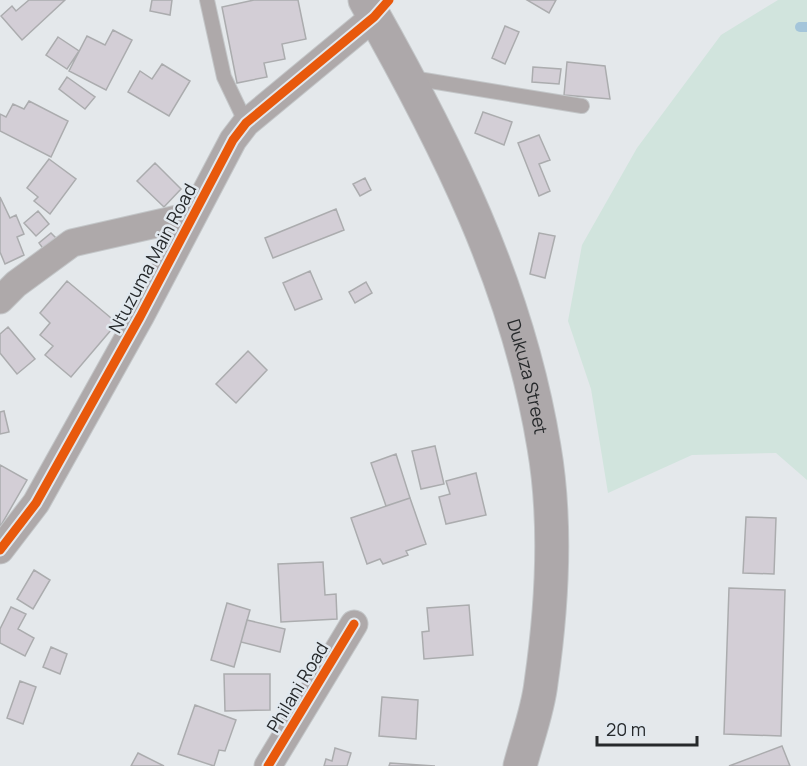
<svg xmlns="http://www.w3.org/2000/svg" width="807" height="766" font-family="Manrope,sans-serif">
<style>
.green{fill:#d1e4dd}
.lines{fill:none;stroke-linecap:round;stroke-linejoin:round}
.stream{stroke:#a4c5da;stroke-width:10}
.building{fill:#d3ced6;stroke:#abacae;stroke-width:1.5}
.service-casing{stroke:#c3c6c8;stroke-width:16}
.minor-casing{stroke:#c3c6c8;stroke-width:29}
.secondary-casing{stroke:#c3c6c8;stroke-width:35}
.service{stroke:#aea9aa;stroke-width:14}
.minor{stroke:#aea9aa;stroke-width:27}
.secondary{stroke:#ada8aa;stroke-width:33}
.cycleway-casing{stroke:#e1e8ee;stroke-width:13}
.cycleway{stroke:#e8590c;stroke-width:9}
.labels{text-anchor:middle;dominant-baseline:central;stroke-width:5;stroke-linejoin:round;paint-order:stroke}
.street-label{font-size:18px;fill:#26292b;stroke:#e1e8ee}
</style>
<rect width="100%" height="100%" fill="#e4e8eb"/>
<path class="green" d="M778 0H807V480L776 453 692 455 608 493 591 389 568 321 582 245 637 148 721 35Z"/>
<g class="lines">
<path class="stream" d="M800 27H807"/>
</g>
<path class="building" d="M29 0H65L22 40 1 16 12 6 16 11Z
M152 0H172L170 15 150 11Z
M254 0H298L306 39 282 44 285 59 264 63 267 77 237 83 222 7Z
M527 0H556L549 13Z
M505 26 519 32 505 64 492 58Z
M113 30 132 40 106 90 69 71 87 36 105 45Z
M58 37 79 51 67 69 46 55Z
M567 62 605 66 610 99 564 95Z
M162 64 190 81 169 116 128 92 140 71 152 79Z
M533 67 561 69 559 84 532 82Z
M67 77 95 97 85 109 59 89Z
M29 101 68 121 51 157 0 131V114L6 117 13 104 24 109Z
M483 112 512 122 504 145 475 133Z
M539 135 550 160 539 164 550 191 539 196 518 143Z
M49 159 76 179 50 214 34 201 38 197 27 188Z
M155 163 181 189 164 207 137 181Z
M365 178 371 190 360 196 353 184Z
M0 197 10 218 16 215 24 234 17 237 24 255 5 264 0 252Z
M336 209 344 230 273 258 265 238Z
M38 211 49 224 36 236 24 223Z
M51 233 57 239 44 250 39 243Z
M539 233 555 236 545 278 530 274Z
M310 271 322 299 295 310 283 283Z
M67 281 117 323 71 377 45 355 53 346 40 335 50 323 40 313Z
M366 282 372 293 355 303 349 292Z
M8 327 35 359 17 374 0 353V334Z
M248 351 267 370 236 403 216 384Z
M4 411 9 432 0 434V412Z
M435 446 444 484 421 489 412 451Z
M396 454 410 498 386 506 371 463Z
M0 465 27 480 0 527Z
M476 473 486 515 446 524 439 497 450 494 446 481Z
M410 498 426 544 406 551 408 555 383 564 380 559 367 564 351 518Z
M746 517 776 518 774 574 743 573Z
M323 562 325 595 336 594 337 619 281 622 278 564Z
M34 570 50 580 33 609 17 599Z
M729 588 785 590 781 736 724 734Z
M227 603 250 610 234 667 211 660Z
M469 605 473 655 424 659 422 632 429 631 427 608Z
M11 607 26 614 18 629 34 638 25 656 0 643V629Z
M247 620 285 629 280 652 241 642Z
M51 647 67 654 60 674 43 667Z
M224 674H270V710L225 711Z
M20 681 36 687 23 724 7 718Z
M382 697 418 700 416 739 379 736Z
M195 705 236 720 225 751 219 750 214 766 178 754Z
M782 746 790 766H729Z
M335 748 351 753 347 766H324L326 759 332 761Z
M138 753 164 766H131Z
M390 763 435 766H389Z"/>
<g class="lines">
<g class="service-casing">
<path id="service" d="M207 0 224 77 246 123
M412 78 582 106"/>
</g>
<g class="minor-casing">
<path id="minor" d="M0 300 16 284 72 243 191 216
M0 550 36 503 140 317 233 140 246 123 374 17
M268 766 354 624"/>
</g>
<g class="secondary-casing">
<g id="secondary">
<path id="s1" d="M365 0C446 143 517 283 544 447 557 523 552 607 541 683 538 710 527 739 520 766"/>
</g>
</g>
<use href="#service" class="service"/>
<use href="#minor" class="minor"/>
<use href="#secondary" class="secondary"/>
<g class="cycleway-casing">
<path id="cycleway" d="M0 550 36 503 140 317 233 140 246 123 374 17 389 0
M268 766 354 624"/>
</g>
<use href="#cycleway" class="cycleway"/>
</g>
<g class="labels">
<g class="street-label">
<text transform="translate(152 258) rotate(-62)">Ntuzuma Main Road</text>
<text stroke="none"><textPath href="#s1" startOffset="412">Dukuza Street</textPath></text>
<text transform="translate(297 687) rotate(-59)">Philani Road</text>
</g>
</g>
<path d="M597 736v9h100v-9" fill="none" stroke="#26292b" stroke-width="3"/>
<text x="606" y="736" font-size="18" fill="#26292b" stroke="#e1e8ee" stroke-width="4.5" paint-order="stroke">20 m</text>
</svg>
